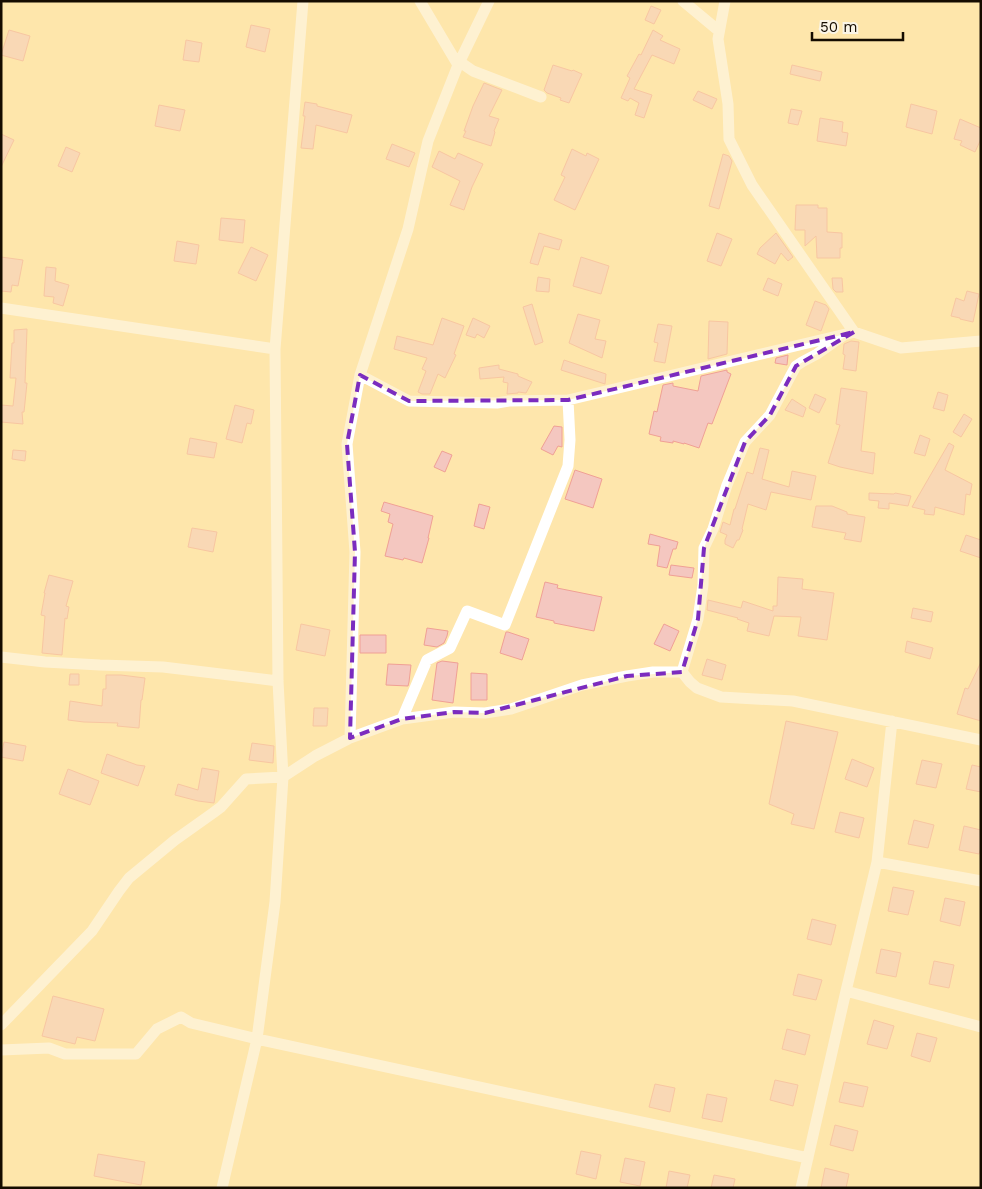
<svg xmlns="http://www.w3.org/2000/svg" width="982" height="1189" font-family="'Work Sans',sans-serif">
<style>
.building{fill:#f4c7c0;stroke:#f0a095}
.lines{fill:none;stroke-linecap:round;stroke-linejoin:round}
.minor{stroke:#fff;stroke-width:11}
.marked{fill:none;stroke:#7b2cbf;stroke-width:4;stroke-dasharray:10 6;stroke-linejoin:round}
</style>
<rect width="100%" height="100%" fill="#fee6ac"/>
<path class="building" d="M651 6 661 10 654 24 645 20Z
M251 25 270 29 265 52 246 47Z
M9 30 30 36 23 61 1 55Z
M653 30 663 36 660 40 680 49 674 64 652 55 634 89 652 95 644 118 635 115 639 103 630 98 628 101 621 98 630 78 627 76 639 54 641 55Z
M186 40 202 43 199 62 183 60Z
M553 65 572 71 573 70 582 74 569 103 560 100 561 98 547 93 544 90Z
M792 65 822 72 820 81 790 74Z
M484 83 502 90 489 116 499 119 494 131 495 132 491 146 463 137 466 131H464L473 106Z
M698 91 717 99 712 109 693 100Z
M305 102 317 104V106L352 115 347 133 316 125 313 149 301 148 305 116H303Z
M911 104 937 111 932 134 906 127Z
M159 105 185 110 180 131 155 126Z
M791 109 802 111 798 125 788 123Z
M820 118 843 122 842 132 848 133 846 146 817 141Z
M960 119 981 128V139L975 152 960 145 962 141 954 139Z
M1 134 14 140 1 167Z
M392 144 415 153 409 167 386 159Z
M66 147 80 153 72 172 58 166Z
M572 149 586 156 587 153 599 159 575 210 554 200 565 177 561 175Z
M439 151 455 159 458 153 483 164 472 187 464 210 450 205 460 181 432 167Z
M723 154 729 156 732 161 719 209 709 206Z
M796 205H818V208H827V232L842 233V248H840V258H817L816 236 805 246V230H795Z
M221 218 245 220 243 243 219 240Z
M539 233 562 240 559 250 544 246 538 265 530 263Z
M717 233 732 239 721 266 707 261Z
M776 233 793 257 788 261 781 253 775 264 757 254 760 248Z
M177 241 199 245 196 264 174 261Z
M251 247 268 255 256 281 238 273Z
M1 257 23 260 18 286 12 285 11 292 1 291Z
M581 257 609 266 601 294 573 286Z
M46 267 56 268 55 281 69 285 63 306 53 303 54 297 44 296Z
M538 277 550 279 549 292 536 291Z
M768 278 782 284 778 296 763 290Z
M832 278H842L843 292H836L833 289Z
M967 291 979 294 973 322 960 319V318L951 316 956 298 964 301Z
M815 301 826 305 829 309 821 331 806 325Z
M532 304 543 342 535 345 523 307Z
M578 314 600 320 595 339 606 341 602 358 569 343Z
M442 318 464 326 454 354 456 355 445 378 438 374 430 394H422L418 392 426 371 422 369 427 358 394 349 397 336 433 345Z
M473 318 490 326 484 338 477 334 475 338 466 335Z
M709 321 728 322 727 354 708 359Z
M658 324 672 326 665 363 654 361 658 343 654 342Z
M27 329 25 383H27L24 412H22L23 424 1 422V405L13 406 16 378H10L12 343H14V330Z
M851 341 859 342 856 371 843 369 845 355 843 354 844 344Z
M788 355 787 365 775 363 776 358Z
M564 360 606 374 605 384 561 370Z
M499 365V369L518 374V376L532 382 526 393 518 392V393L507 394 508 383 503 382 504 377 480 379 479 368Z
M727 370V372L731 374 712 424 708 423 699 448 684 443V444L673 441V443L660 441 661 437 649 434 654 411 657 412 663 385 673 383V386L698 391 701 376Z
M841 388 867 392 861 451 875 453 873 474 840 467 828 463 840 425 836 424Z
M938 392 948 395 944 411 933 408Z
M815 394 826 399 819 413 809 408Z
M792 399 806 408 803 417 785 410Z
M235 405 254 410 251 424 247 423 242 443 226 439Z
M964 414 972 419 961 437 953 432Z
M554 426 562 427V447L558 446 553 455 541 449Z
M920 435 930 439 925 456 914 453Z
M190 438 217 443 214 458 187 454Z
M949 443 954 446 945 470 972 484 970 495 966 494 964 515 935 507 934 515 924 514 925 510 912 507Z
M760 448 769 450 762 479 789 487 792 471 816 476 811 500 771 492 766 510 748 504 742 529 743 530 739 540H737L733 548 725 544V540L727 535 720 532 723 522 730 525 734 509H735L747 472 753 474Z
M13 450 26 451 25 461 12 459Z
M442 451 452 455 445 472 434 467Z
M575 470 602 479 593 508 565 499Z
M869 493 894 494 895 493 911 496 908 506 889 503V509L878 508 879 501 869 500Z
M384 502 433 516 428 538H429L422 563 404 558 403 560 385 556 393 524 388 522 390 514 381 511Z
M479 504 490 507 484 529 474 526Z
M816 506H832L847 512V514L865 517 861 542 844 539 846 533 812 527Z
M192 528 217 532 213 552 188 547Z
M650 534 678 542 676 549H673L667 568 657 566 660 546 648 544Z
M966 535 981 540V558L960 551Z
M671 565 694 568 692 578 669 575Z
M49 575 73 581 66 606 69 607 67 619 65 618 62 655 42 653 45 616 41 615 45 593H44Z
M778 577 803 579 802 589 834 593 827 640 798 636 801 617 774 616 769 636 747 631 749 623 737 619 738 618 707 610 708 600 741 608 743 601 773 611V606H777Z
M545 582 558 585 557 588 602 597 594 631 554 623V621L536 617Z
M913 608 933 612 931 622 911 618Z
M301 624 330 630 325 656 296 650Z
M664 624 679 631 670 651 654 644Z
M427 628 448 631 447 636 444 643 437 647 424 645Z
M506 632H508L529 639 522 660 500 653Z
M360 635H386V653H360Z
M907 641 933 648 930 659 905 652Z
M707 659 726 665 722 680 702 675Z
M442 661 458 663 453 703 432 700 437 663Z
M981 662V721L957 714 965 688 968 689Z
M388 664 411 665 409 682 408 686 386 685Z
M471 673 487 674V700H471Z
M70 674H79V685H69Z
M106 675H121L145 678 142 700H141L139 728 117 726 118 723 84 722 68 720 70 701 102 706 103 689H106Z
M314 708H328L327 726H313Z
M786 721 838 732 814 829 791 824 794 814 769 804Z
M4 742 26 746 23 761 1 757Z
M252 743 274 746 273 763 249 760Z
M107 754 137 765 145 766 138 786 101 773Z
M852 759 874 768 867 787 845 779Z
M922 760 942 764 936 788 916 784Z
M972 765 981 767V792L966 789Z
M202 768 219 771 214 803 198 801 175 795 178 784 198 790Z
M68 769 99 781 90 805 59 794Z
M840 812 864 818 859 838 835 832Z
M914 820 934 825 928 848 908 844Z
M964 826 981 830V848L979 854 959 850Z
M893 887 914 891 908 915 888 911Z
M945 898 965 902 960 926 940 921Z
M812 919 836 925 831 945 807 939Z
M881 949 901 953 896 977 876 973Z
M934 961 954 965 949 988 929 984Z
M798 974 822 980 816 1000 793 995Z
M53 996 104 1009 95 1041 77 1037 75 1044 42 1036Z
M874 1020 894 1026 887 1049 867 1044Z
M787 1029 810 1035 805 1055 782 1049Z
M917 1033 937 1038 930 1062 911 1056Z
M775 1080 798 1085 793 1106 770 1100Z
M844 1082 868 1087 863 1107 839 1102Z
M655 1084 675 1088 670 1112 649 1107Z
M707 1094 727 1098 722 1122 702 1118Z
M835 1125 858 1131 853 1151 830 1145Z
M581 1151 601 1155 596 1179 576 1174Z
M98 1154 145 1162 141 1185 94 1176Z
M625 1158 645 1162 640 1186 620 1182Z
M825 1168 849 1174 846 1188H821Z
M669 1171 690 1175 687 1188H666Z
M714 1175 735 1179 733 1188H711Z"/>
<g class="lines">
<path class="minor" d="M420 1 458 65 460 62 473 71 541 97
M683 1 719 31
M1 308 275 349
M360 375 409 401 497 403 509 401 568 400 854 332 901 348 981 341
M1 657 45 662 100 665 163 667 278 681
M682 672 698 619 703 585 704 548 713 529 727 485 745 442 770 415 790 377 796 366 802 362 817 354 844 335 854 332 752 185 729 139 728 104 718 39 725 1
M402 719 427 660 450 648 467 611 505 625 568 466 570 440 568 400
M350 738 355 552 347 444 360 375 408 229 428 141 458 65 489 1
M877 862 981 881
M846 991 981 1027
M1 1025 92 931 119 891 129 878 175 840 213 813 221 807 246 779 283 777 315 756 350 738 402 719 454 712 485 713 511 709 582 685 627 676 653 672H682L690 682 697 688 721 697 793 701 981 740
M1 1050 49 1048 65 1054H136L157 1029 181 1017 191 1023 257 1039 808 1158
M222 1188 257 1039 275 902 283 777 278 681 275 349 303 1
M801 1188 846 991 877 862 892 721"/>
</g>
<path d="M0 0H982V1189H0ZM854 332 796 366 770 415 745 442 704 548 698 619 682 672 627 676 485 713 454 712 402 719 350 738 355 552 347 444 360 375 409 401 568 400Z" fill="#fee6ac" fill-opacity=".55" fill-rule="evenodd"/>
<path class="marked" d="M854 332 796 366 770 415 745 442 704 548 698 619 682 672 627 676 485 713 454 712 402 719 350 738 355 552 347 444 360 375 409 401 568 400Z"/>
<rect width="982" height="1189" fill="none" stroke="#150c00" stroke-width="5"/>
<path d="M812 32v8h91v-8" fill="none" stroke="#150c00" stroke-width="2.5"/>
<text x="820" y="32" font-size="15" fill="#150c00" stroke="#faf5e7" stroke-width="4" paint-order="stroke">50 m</text>
</svg>
